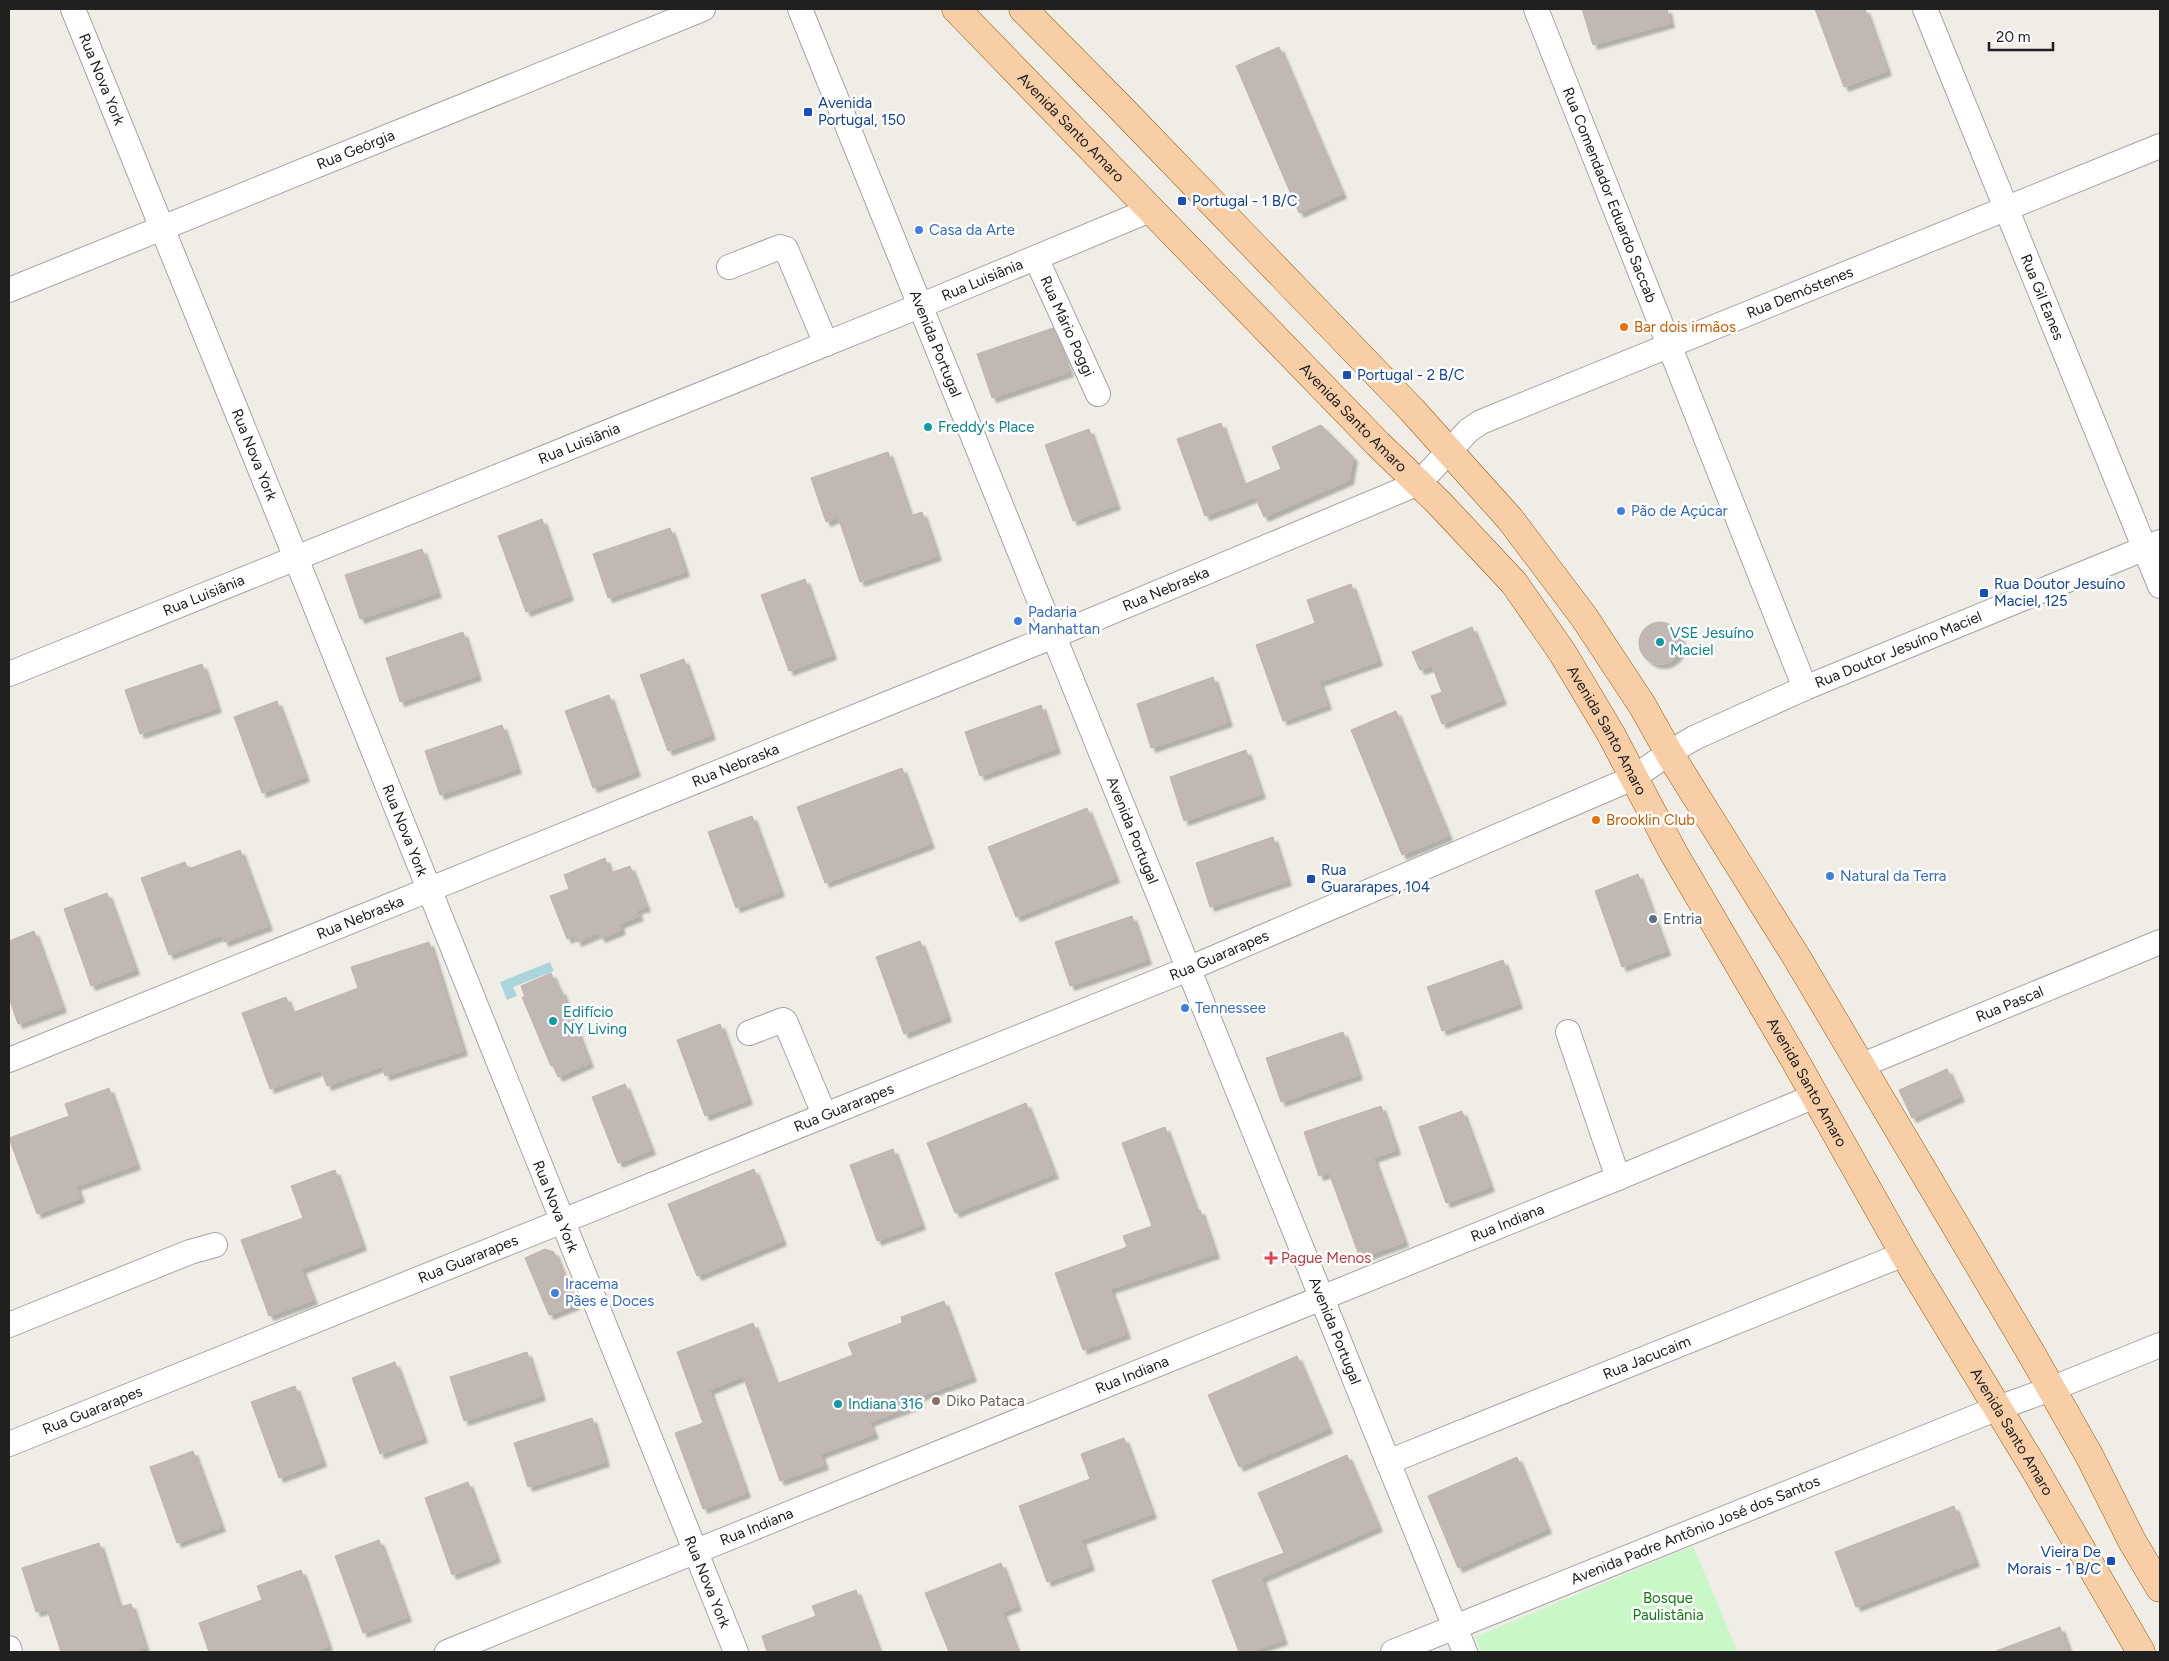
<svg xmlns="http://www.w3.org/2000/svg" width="2169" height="1661" font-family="Figtree,sans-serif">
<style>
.park{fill:#c8f7c8}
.water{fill:#abd4db}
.building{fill:#c1b8b4;stroke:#c1b3ab;filter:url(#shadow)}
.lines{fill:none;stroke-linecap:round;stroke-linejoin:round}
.minor-casing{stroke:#a4a4a4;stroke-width:26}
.major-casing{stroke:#945c09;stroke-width:29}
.minor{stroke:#fff;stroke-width:24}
.major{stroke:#f7cea6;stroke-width:28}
.transit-dot{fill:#1a4fb4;stroke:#fff;stroke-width:2}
.shop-dot{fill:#3f7fe0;stroke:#fff;stroke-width:2}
.food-dot{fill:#e8710a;stroke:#fff;stroke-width:2}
.culture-dot{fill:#0f9aa8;stroke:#fff;stroke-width:2}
.service-dot{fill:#5c6f8a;stroke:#fff;stroke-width:2}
.health-dot{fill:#e0444e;stroke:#fff;stroke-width:2}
.education-dot{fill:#8d6e63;stroke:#fff;stroke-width:2}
.labels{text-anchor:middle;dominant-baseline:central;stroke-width:5;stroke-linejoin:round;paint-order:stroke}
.street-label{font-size:15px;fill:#202020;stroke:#fff}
.transit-label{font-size:15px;fill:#164399;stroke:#fff;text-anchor:start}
.shop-label{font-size:15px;fill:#366cbe;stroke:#fff;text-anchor:start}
.food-label{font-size:15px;fill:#c56008;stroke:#fff;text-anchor:start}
.culture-label{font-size:15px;fill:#0d838f;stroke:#fff;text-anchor:start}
.service-label{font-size:15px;fill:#4e5e75;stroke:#fff;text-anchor:start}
.health-label{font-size:15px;fill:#be3a42;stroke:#fff;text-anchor:start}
.education-label{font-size:15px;fill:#785e54;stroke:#fff;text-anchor:start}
.park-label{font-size:15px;fill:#127a13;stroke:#fff}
</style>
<defs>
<filter id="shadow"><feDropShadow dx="4.5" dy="4.5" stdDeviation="1" flood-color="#0004"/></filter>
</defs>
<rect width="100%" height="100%" fill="#f0ede7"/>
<path class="park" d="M1693 1546 1738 1652H1481L1475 1637Z"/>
<path class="water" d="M550 962 554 971 513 987 517 996 507 1000 500 982Z"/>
<path class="building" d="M1582 9H1667L1670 23 1593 45Z
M1815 9H1865L1887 71 1844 87Z
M1279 47 1342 194 1299 213 1236 66Z
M1053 328 1069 372 992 398 977 354Z
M1221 423 1243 485 1281 469 1272 447 1321 425 1353 457 1349 480 1264 517 1255 497 1205 516 1177 439Z
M1089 429 1116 505 1073 521 1045 445Z
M888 452 910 516 922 512 937 556 860 582 838 517 826 522 811 478Z
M542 519 569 596 526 612 498 536Z
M670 528 685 572 608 598 593 554Z
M422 549 437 593 360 619 345 575Z
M805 579 832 655 789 671 761 595Z
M1351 584 1378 661 1319 682 1327 705 1283 721 1256 645 1315 623 1307 600Z
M1639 643a21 21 0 1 1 42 0a21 21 0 1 1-42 0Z
M1472 627 1502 700 1442 724 1431 696 1442 692 1432 666 1420 670 1412 652Z
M463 632 477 676 400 702 386 658Z
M684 659 711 735 668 751 640 675Z
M202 664 217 708 140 734 125 690Z
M1213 677 1228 722 1151 748 1137 704Z
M609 695 636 772 593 788 565 711Z
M277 701 305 777 262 793 234 717Z
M1041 705 1056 749 980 776 965 732Z
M1396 711 1448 836 1402 855 1351 730Z
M502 725 517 769 440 795 425 751Z
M1246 750 1261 794 1184 821 1170 777Z
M902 768 930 844 825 883 797 807Z
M1087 808 1115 878 1016 917 988 847Z
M752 816 780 892 736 908 708 832Z
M1273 837 1287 881 1210 907 1196 863Z
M240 850 268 926 224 942 222 935 169 955 141 878 185 862 188 869Z
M605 858 610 873 630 866 646 907 636 910 639 916 619 924 621 930 601 938 598 933 577 942 575 935 567 939 550 896 569 889 564 875Z
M1638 874 1666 951 1622 967 1595 891Z
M107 893 135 970 91 986 64 909Z
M1132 916 1147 960 1070 986 1055 942Z
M34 931 62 1008 18 1024 9 998V941Z
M920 941 947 1017 904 1034 876 957Z
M429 942 463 1051 385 1076 382 1066 327 1086 321 1070 270 1089 242 1013 286 997 292 1013 358 988 351 967Z
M1503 960 1518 1004 1442 1031 1427 987Z
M551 973 559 991 561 990 589 1063 558 1077 553 1065 551 1066 522 997H525L521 986Z
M720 1024 748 1100 705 1116 677 1040Z
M1343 1032 1358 1075 1281 1102 1266 1058Z
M1947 1069 1960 1097 1912 1118 1899 1090Z
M625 1084 651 1150 618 1163 592 1097Z
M109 1088 136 1165 76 1186 80 1198 37 1214 9 1138 69 1116 65 1104Z
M1026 1103 1054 1174 955 1213 927 1143Z
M1381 1106 1396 1150 1373 1158 1404 1242 1360 1258 1329 1173 1319 1176 1304 1132Z
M1462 1111 1490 1187 1446 1203 1419 1127Z
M1165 1127 1196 1211 1200 1210 1215 1254 1110 1289 1126 1334 1083 1350 1055 1273 1127 1247 1123 1236 1152 1226 1122 1143Z
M893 1149 921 1225 877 1241 850 1165Z
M754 1169 782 1241 697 1276 668 1204Z
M335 1170 362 1246 301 1269 313 1300 269 1316 241 1240 303 1218 291 1186Z
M545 1249 554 1252 575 1305 549 1315 525 1258Z
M944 1301 972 1377 918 1397 920 1403 869 1422 874 1434 820 1454 824 1465 780 1481 743 1376 709 1390 746 1493 703 1509 675 1433 703 1423 677 1352 753 1323 776 1384 853 1355 848 1343 902 1323 901 1317Z
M527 1352 541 1396 464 1421 450 1377Z
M1297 1356 1328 1429 1239 1467 1208 1395Z
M395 1362 423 1438 380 1454 352 1378Z
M295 1386 322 1462 279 1478 251 1402Z
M592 1418 605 1462 528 1487 514 1443Z
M1124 1438 1152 1514 1081 1540 1090 1566 1047 1582 1019 1506 1090 1479 1081 1454Z
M193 1451 221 1527 177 1543 150 1467Z
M1347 1455 1378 1527 1261 1578 1283 1640 1249 1652H1239L1212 1580 1284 1553 1258 1493Z
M1517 1457 1547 1529 1458 1568 1428 1496Z
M468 1482 496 1558 452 1575 425 1498Z
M1954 1506 1975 1562 1856 1607 1835 1552Z
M379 1540 407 1617 363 1633 335 1556Z
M99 1543 119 1607 131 1604 145 1648 131 1652H61L47 1609 36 1612 22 1568Z
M1001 1563 1017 1606 1002 1612 1017 1652H949L925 1593Z
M301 1570 328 1646 312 1652H209L199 1623 262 1600 257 1586Z
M856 1590 879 1652H767L762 1636 816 1616 812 1606Z
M2060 1627 2069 1652H1997L1996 1651Z"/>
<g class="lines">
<g class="minor-casing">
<g id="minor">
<path id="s1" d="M73 9C298 555 512 1105 736 1652"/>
<path id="s2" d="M800 9 1465 1652"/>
<path id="s3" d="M1536 9 1805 688"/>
<path id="s4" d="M1925 9 2160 586"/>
<path id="s5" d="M1036 258 1098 394"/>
<path d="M729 267 780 247 786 249 826 344"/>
<path id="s6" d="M9 290 703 9"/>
<path id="s7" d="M9 674 922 305 1150 210"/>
<path d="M1568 1032 1618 1178"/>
<path d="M749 1033 783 1020 785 1021 824 1114"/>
<path id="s8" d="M9 1060 1054 636 1419 483 1469 430 1481 422 2160 146"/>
<path id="s9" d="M1860 1066 2160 942"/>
<path d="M9 1325 190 1252 215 1245"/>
<path id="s10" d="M9 1444 1188 969 1633 778 1669 753 1694 738 1805 688 2160 542"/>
<path id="s11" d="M1388 1462 1904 1254"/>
<path d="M9 1648 10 1652"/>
<path id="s12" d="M447 1652 1618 1178 1815 1096"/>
<path id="s13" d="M1393 1652 1998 1408 2051 1389 2160 1345"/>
</g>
</g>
<g class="major-casing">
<g id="major">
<path id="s14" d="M956 9 1378 444 1440 504 1514 583 1562 652 1611 734 1673 852 1793 1057 1904 1254 2034 1468 2141 1652"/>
<path d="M1023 9 1117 104 1412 410 1510 519 1584 617 1642 705 1669 753 1797 958 2031 1353 2090 1457 2132 1541 2160 1588"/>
</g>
</g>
<use href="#minor" class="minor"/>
<use href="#major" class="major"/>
</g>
<g class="transit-dot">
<rect x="803" y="107" width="10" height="10" rx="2.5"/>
<rect x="1177" y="196" width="10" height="10" rx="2.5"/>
<rect x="1342" y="370" width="10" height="10" rx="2.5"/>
<rect x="1979" y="588" width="10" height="10" rx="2.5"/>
<rect x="1306" y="874" width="10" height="10" rx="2.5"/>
<rect x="2106" y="1556" width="10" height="10" rx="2.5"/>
</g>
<g class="shop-dot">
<circle cx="919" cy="230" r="5"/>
<circle cx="1621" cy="511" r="5"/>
<circle cx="1018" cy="621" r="5"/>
<circle cx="1830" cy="876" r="5"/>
<circle cx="1185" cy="1008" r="5"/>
<circle cx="555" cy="1293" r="5"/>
</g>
<g class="food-dot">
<circle cx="1624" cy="327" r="5"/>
<circle cx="1596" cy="820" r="5"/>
</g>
<g class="culture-dot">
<circle cx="928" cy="427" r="5"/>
<circle cx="1660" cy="642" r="5"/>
<circle cx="553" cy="1021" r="5"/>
<circle cx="838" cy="1404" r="5"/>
</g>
<circle class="service-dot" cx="1653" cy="919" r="5"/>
<path class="health-dot" d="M1268.5 1250.5h5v5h5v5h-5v5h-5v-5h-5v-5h5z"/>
<circle class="education-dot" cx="936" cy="1401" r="5"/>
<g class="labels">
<g class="street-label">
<text stroke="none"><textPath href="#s1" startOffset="76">Rua Nova York</textPath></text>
<text stroke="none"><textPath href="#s14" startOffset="165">Avenida Santo Amaro</textPath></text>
<text stroke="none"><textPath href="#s6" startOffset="374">Rua Geórgia</textPath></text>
<text stroke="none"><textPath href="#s3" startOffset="200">Rua Comendador Eduardo Saccab</textPath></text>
<text stroke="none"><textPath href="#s7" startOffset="1050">Rua Luisiânia</textPath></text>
<text stroke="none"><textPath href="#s8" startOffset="1955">Rua Demóstenes</textPath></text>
<text stroke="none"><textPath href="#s4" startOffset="311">Rua Gil Eanes</textPath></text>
<text stroke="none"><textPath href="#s5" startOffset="75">Rua Mário Poggi</textPath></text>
<text stroke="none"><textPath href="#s2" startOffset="361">Avenida Portugal</textPath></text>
<text stroke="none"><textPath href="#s14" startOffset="570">Avenida Santo Amaro</textPath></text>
<text stroke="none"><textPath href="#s7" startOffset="615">Rua Luisiânia</textPath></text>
<text stroke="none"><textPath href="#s1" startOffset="481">Rua Nova York</textPath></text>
<text stroke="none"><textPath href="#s8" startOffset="1249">Rua Nebraska</textPath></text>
<text stroke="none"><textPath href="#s7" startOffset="210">Rua Luisiânia</textPath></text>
<text stroke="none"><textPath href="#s10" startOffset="2051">Rua Doutor Jesuíno Maciel</textPath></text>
<text stroke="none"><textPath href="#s14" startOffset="975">Avenida Santo Amaro</textPath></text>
<text stroke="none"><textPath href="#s8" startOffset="784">Rua Nebraska</textPath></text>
<text stroke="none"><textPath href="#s1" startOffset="886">Rua Nova York</textPath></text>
<text stroke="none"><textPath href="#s2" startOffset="886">Avenida Portugal</textPath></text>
<text stroke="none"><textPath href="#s8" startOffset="379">Rua Nebraska</textPath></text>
<text stroke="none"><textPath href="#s10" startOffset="1305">Rua Guararapes</textPath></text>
<text stroke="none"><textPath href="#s9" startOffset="162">Rua Pascal</textPath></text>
<text stroke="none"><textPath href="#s14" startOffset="1380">Avenida Santo Amaro</textPath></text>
<text stroke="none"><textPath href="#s10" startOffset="900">Rua Guararapes</textPath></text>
<text stroke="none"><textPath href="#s1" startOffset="1291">Rua Nova York</textPath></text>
<text stroke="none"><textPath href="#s12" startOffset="1144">Rua Indiana</textPath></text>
<text stroke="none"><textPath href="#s10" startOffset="495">Rua Guararapes</textPath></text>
<text stroke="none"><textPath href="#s2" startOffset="1426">Avenida Portugal</textPath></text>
<text stroke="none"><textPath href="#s11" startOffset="279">Rua Jacucaim</textPath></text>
<text stroke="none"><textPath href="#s12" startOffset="739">Rua Indiana</textPath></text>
<text stroke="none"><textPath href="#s10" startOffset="90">Rua Guararapes</textPath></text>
<text stroke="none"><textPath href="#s14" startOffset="1785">Avenida Santo Amaro</textPath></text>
<text stroke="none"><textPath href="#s12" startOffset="334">Rua Indiana</textPath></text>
<text stroke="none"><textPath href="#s13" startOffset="326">Avenida Padre Antônio José dos Santos</textPath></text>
<text stroke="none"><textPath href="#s1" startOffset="1696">Rua Nova York</textPath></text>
</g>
<g class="transit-label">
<text x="818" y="103">Avenida<tspan x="818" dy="17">Portugal, 150</tspan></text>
<text x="1192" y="201">Portugal - 1 B/C</text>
<text x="1357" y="375">Portugal - 2 B/C</text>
<text x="1994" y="584">Rua Doutor Jesuíno<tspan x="1994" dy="17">Maciel, 125</tspan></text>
<text x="1321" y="870">Rua<tspan x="1321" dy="17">Guararapes, 104</tspan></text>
<text x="2101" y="1552" text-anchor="end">Vieira De<tspan x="2101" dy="17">Morais - 1 B/C</tspan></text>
</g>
<g class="shop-label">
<text x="929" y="230">Casa da Arte</text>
<text x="1631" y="511">Pão de Açúcar</text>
<text x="1028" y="612">Padaria<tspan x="1028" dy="17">Manhattan</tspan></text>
<text x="1840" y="876">Natural da Terra</text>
<text x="1195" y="1008">Tennessee</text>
<text x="565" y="1284">Iracema<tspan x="565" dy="17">Pães e Doces</tspan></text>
</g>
<g class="food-label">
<text x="1634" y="327">Bar dois irmãos</text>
<text x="1606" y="820">Brooklin Club</text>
</g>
<g class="culture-label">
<text x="938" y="427">Freddy's Place</text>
<text x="1670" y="633">VSE Jesuíno<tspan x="1670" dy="17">Maciel</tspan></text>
<text x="563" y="1012">Edifício<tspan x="563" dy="17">NY Living</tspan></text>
<text x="848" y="1404">Indiana 316</text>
</g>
<g class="service-label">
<text x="1663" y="919">Entria</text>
</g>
<g class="health-label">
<text x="1281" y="1258">Pague Menos</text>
</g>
<g class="education-label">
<text x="946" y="1401">Diko Pataca</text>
</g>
<g class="park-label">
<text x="1668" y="1598">Bosque<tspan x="1668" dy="17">Paulistânia</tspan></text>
</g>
</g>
<rect width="2169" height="1661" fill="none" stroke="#202020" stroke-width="20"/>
<path d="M1989 42v8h64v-8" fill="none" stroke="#202020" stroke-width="2.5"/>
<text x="1996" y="42" font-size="15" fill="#202020" stroke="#ffffff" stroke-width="4" paint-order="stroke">20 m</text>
</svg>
